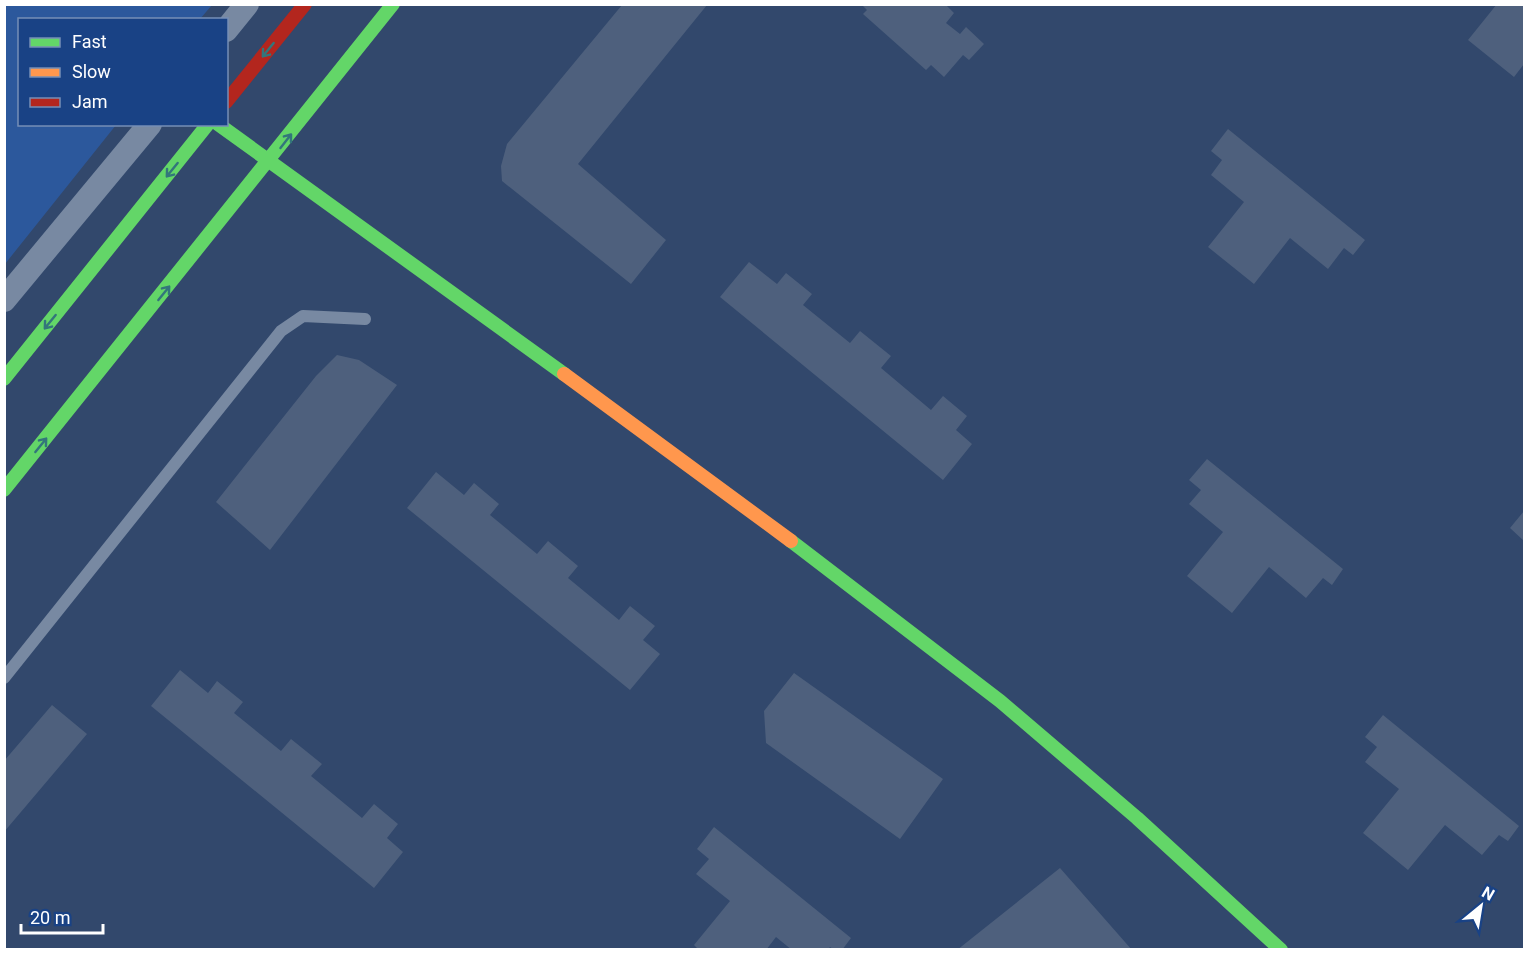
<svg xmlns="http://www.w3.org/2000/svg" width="1529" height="954" font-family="Roboto,sans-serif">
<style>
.green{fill:#2c589c}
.building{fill:#4e607d}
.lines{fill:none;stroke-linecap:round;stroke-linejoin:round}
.lane{stroke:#7889a2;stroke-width:12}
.street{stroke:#7889a2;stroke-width:24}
.fast{stroke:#63d668;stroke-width:14}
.slow{stroke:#ff974d;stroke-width:14}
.jam{stroke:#b3261e;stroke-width:14}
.oneway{stroke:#33767b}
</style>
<rect width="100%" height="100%" fill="#32486c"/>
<path class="green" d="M5 4 212 5 200 19 20 20V124L116 125 5 264Z"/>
<path class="building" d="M861 4H945L954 13 946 23 960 34 966 27 984 44 969 60 963 55 944 77 931 65 926 70 863 14 867 10Z
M1497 4H1524V64L1514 77 1468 40Z
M622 5H707L578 164 666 240 631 284 502 181 501 166 507 144Z
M1228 129 1365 240 1353 255 1344 248 1328 269 1290 238 1254 284 1208 247 1244 202 1211 175 1222 160 1211 151Z
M749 262 777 284 786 273 812 294 803 305 850 343 860 331 891 356 881 368 931 410 943 396 967 416 956 430 972 444 943 480 720 297Z
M337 355 359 360 397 385 270 550 216 502 316 376Z
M1207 459 1343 569 1332 585 1323 578 1306 598 1269 567 1232 613 1187 576 1223 532 1189 504 1201 490 1189 480Z
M436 472 464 495 474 483 499 504 490 515 537 554 548 541 578 566 568 578 619 620 630 606 655 626 643 640 660 654 630 690 407 508Z
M1524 511V541L1510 528Z
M180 670 208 693 217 681 243 702 234 713 281 751 291 739 322 764 311 776 362 818 374 804 398 824 387 838 403 852 374 888 151 706Z
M794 673 943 779 900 839 766 743 764 711Z
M52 705 87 734 4 832V761Z
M1383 715 1519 826 1508 841 1499 835 1482 855 1445 825 1408 870 1363 833 1399 789 1365 762 1377 747 1365 737Z
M714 827 851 938 842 950H834L830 947 828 950H792L776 937 766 950H699L694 945 730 901 696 874 709 859 697 849Z
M1060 868 1132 950H957Z"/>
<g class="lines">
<path class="lane" d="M4 678 281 331 303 316 365 319"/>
<path class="street" d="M226 30 247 4
M4 300 150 124"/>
<path class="fast" d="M218 124 564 374
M4 379 208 124
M4 490 393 4
M791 541 1000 701 1137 818 1281 950"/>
<path class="slow" d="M564 374 791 541"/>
<path class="jam" d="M226 102 305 4"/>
</g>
<defs><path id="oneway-shaft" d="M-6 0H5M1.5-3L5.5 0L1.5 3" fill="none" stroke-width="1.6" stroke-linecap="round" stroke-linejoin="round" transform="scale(1.5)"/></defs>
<g class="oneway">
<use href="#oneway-shaft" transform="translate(268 50) rotate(129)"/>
<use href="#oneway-shaft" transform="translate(286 141) rotate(-52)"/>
<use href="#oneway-shaft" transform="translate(172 170) rotate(129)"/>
<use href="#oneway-shaft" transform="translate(164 293) rotate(-51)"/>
<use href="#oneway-shaft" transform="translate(50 322) rotate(129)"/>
<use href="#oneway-shaft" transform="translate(41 445) rotate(-51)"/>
</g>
<rect width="1529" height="954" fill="none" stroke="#ffffff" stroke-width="12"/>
<rect x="18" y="18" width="210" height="108" fill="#194285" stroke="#758eb6" stroke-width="1.5"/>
<rect x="30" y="38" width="30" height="9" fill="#63d668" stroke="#758eb6" stroke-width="1.5"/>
<text x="72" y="48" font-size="18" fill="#ffffff">Fast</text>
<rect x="30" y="68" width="30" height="9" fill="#ff974d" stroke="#758eb6" stroke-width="1.5"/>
<text x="72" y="78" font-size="18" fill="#ffffff">Slow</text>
<rect x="30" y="98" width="30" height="9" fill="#b3261e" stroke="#758eb6" stroke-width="1.5"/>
<text x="72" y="108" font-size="18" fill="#ffffff">Jam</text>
<g transform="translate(1481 906) rotate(30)" stroke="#194285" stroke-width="4.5" paint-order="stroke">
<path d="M0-4.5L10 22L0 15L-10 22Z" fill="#ffffff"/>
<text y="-9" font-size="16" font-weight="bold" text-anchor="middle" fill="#ffffff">N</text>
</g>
<path d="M21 924v9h82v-9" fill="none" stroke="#ffffff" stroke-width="3"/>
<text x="30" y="924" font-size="18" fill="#ffffff" stroke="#194285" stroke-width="4.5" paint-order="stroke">20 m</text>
</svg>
